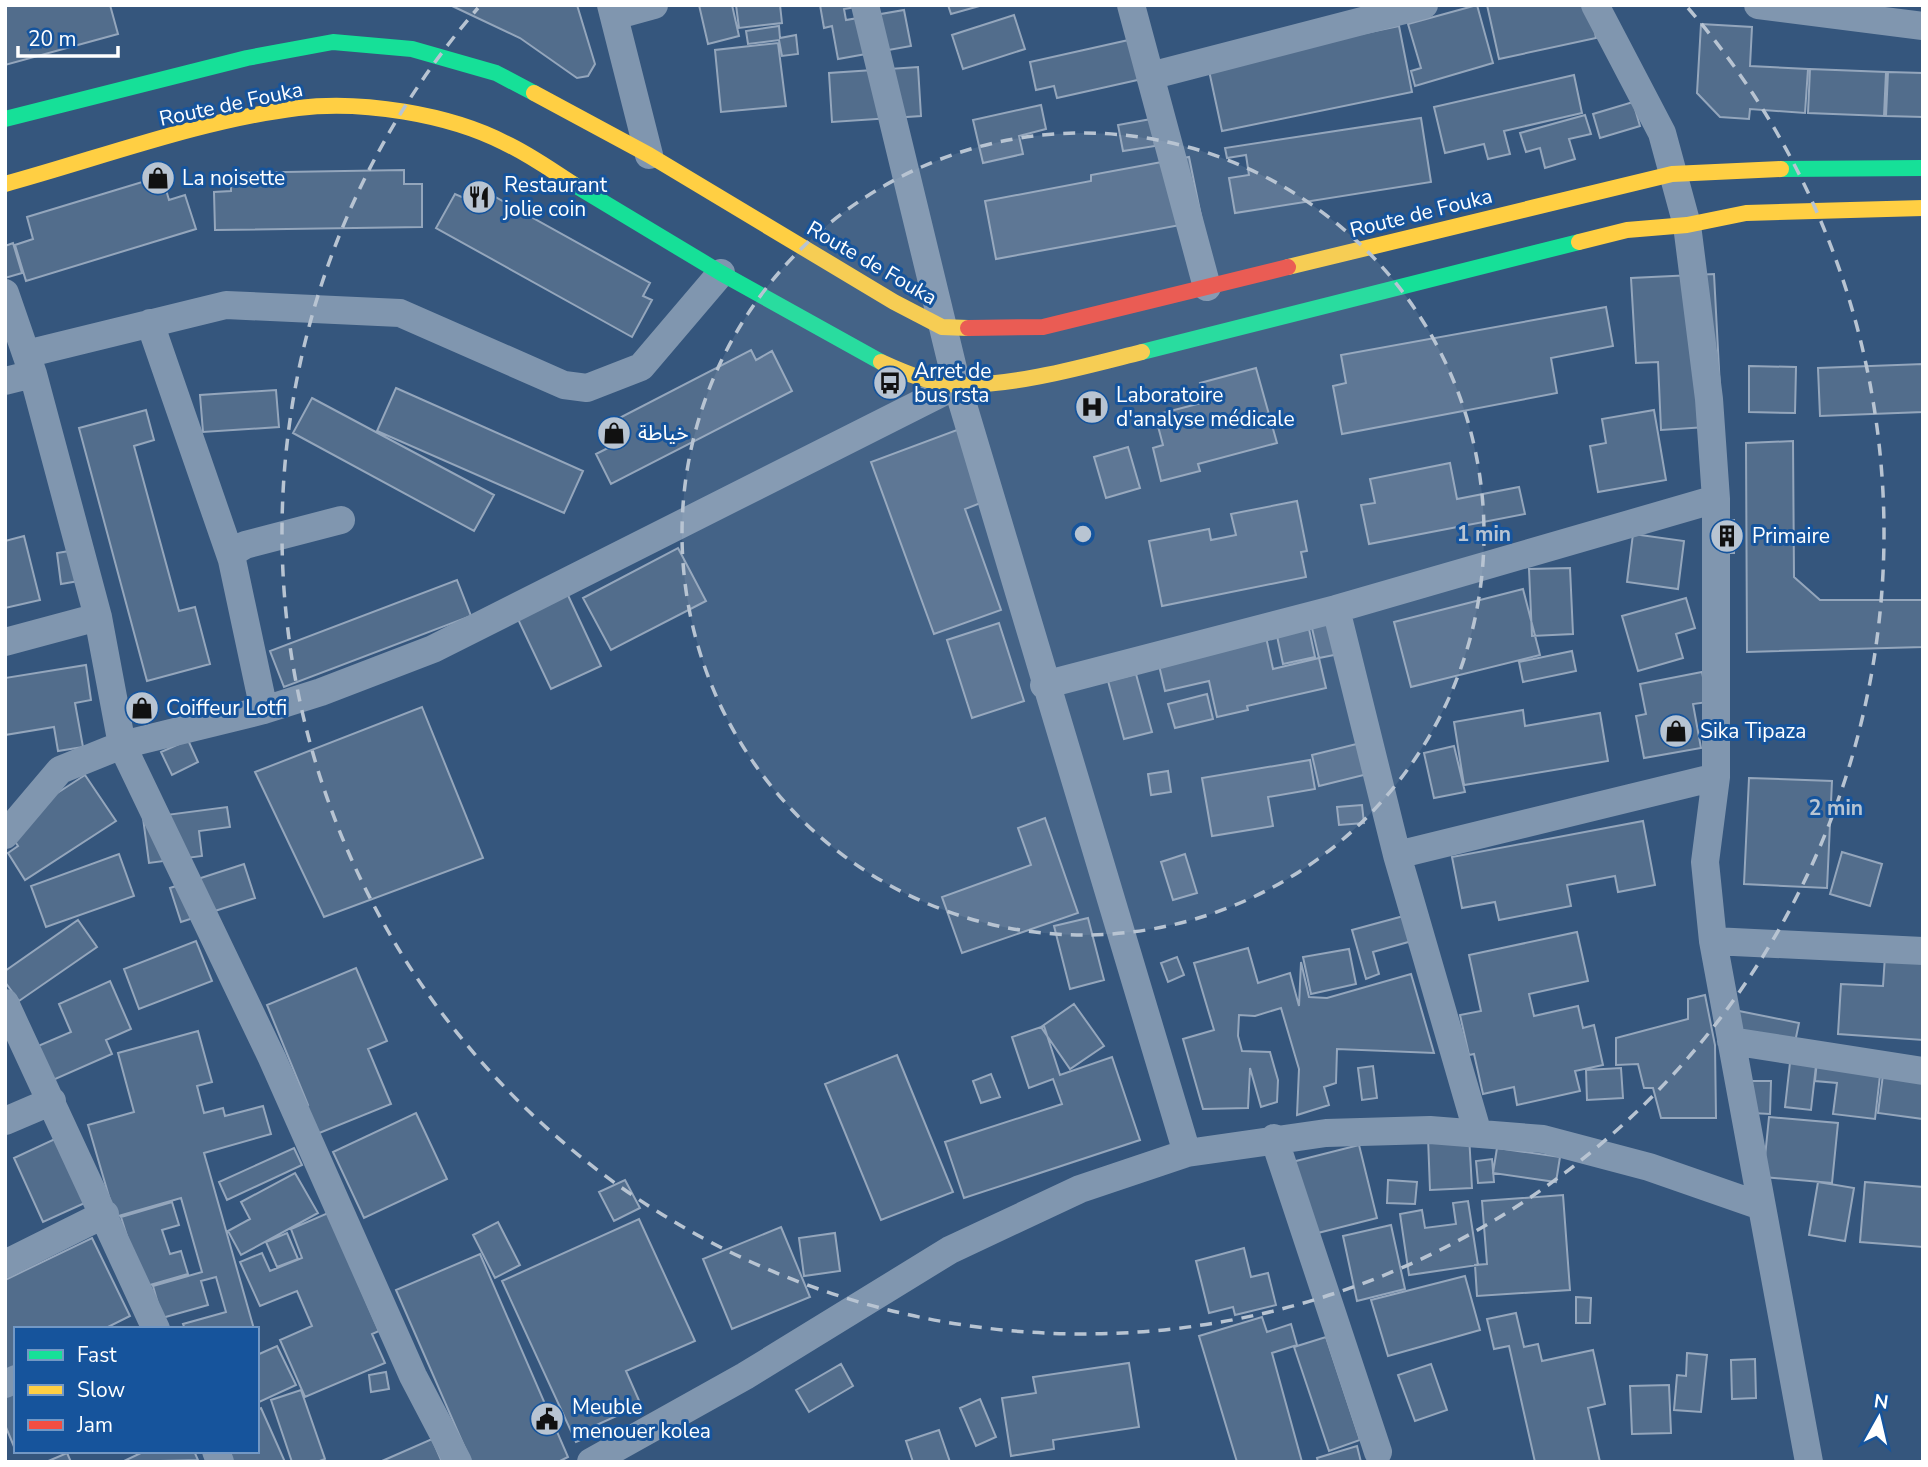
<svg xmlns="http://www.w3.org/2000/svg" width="1928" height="1467" font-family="'Nunito Sans','Noto Sans Arabic',sans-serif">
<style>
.building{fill:#526d8c;stroke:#94a6bc;stroke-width:2}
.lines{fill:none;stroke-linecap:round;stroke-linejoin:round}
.street{stroke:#8096af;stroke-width:28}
.fast{stroke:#16e098;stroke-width:16}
.slow{stroke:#ffcf43;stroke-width:16}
.jam{stroke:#f24e42;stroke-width:16}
.ring{fill:none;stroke:#b8c4d2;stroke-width:3.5;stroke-dasharray:12 9}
.labels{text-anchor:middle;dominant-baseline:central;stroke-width:6;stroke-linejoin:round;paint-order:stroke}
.street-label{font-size:21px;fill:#fff;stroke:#16549c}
.poi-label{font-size:21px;fill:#fff;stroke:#16549c;text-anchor:start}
.centre{fill:#b8c4d2;stroke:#16549c;stroke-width:3.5}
.ring-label{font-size:21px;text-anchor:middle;font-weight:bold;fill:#b8c4d2;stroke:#16549c;stroke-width:6;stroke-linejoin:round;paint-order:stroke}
</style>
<rect width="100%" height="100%" fill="#35567d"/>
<path class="building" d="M5 5H110L118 34 5 65Z
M450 5H577L595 64 588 76 577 78 520 38Z
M699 5H732L739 36 708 44Z
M736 5H780L782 23 739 28Z
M820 5H868L844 9 846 20 904 10 911 46 838 59 832 26 824 28Z
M948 5H983L951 14Z
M1477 5 1493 63 1415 86 1411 71 1421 68 1408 24Z
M1487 5H1590L1596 38 1499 59Z
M1014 15 1025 49 963 69 952 35Z
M1701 24 1752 27 1750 66 1808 69 1805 113 1750 109 1749 119 1720 117 1697 93Z
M779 26 780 38 796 35 798 54 782 56 779 40 748 44 746 31Z
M1399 26 1412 92 1222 131 1208 66Z
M1142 37 1151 77 1057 98 1054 86 1036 90 1030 62Z
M778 43 786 106 721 112 715 50Z
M918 67 921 116 832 122 829 73Z
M1810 69 1886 72 1884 116 1808 113Z
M1888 72 1923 73V117L1886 116Z
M1574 75 1582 113 1504 131 1510 154 1488 159 1484 144 1445 153 1434 107Z
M1633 102 1640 126 1600 138 1593 114Z
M1041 105 1046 129 1019 136 1023 154 983 163 973 120Z
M1585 115 1591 134 1569 139 1575 159 1545 168 1540 148 1526 152 1520 133Z
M1421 118 1431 182 1235 213 1229 178 1249 175 1246 155 1227 158 1225 148Z
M1151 119 1155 146 1123 151 1118 125Z
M1189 157 1202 221 996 259 985 201 1091 181V175Z
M404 170V184H422V227L215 230 214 192 231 191V173Z
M162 176 169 200 185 195 196 229 26 281 15 245 33 239 27 217Z
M472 184 650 283 643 296 652 300 632 337 436 228 455 194 464 198Z
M13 243 22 273 5 278V246Z
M1714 274 1722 426 1661 430 1658 362 1636 363 1631 278Z
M1606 307 1613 346 1551 358 1557 393 1342 434 1333 386 1346 383 1341 355Z
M751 350 756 360 772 351 792 391 611 484 596 454 612 446 602 427Z
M1923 364V412L1820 416 1818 368Z
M1749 366 1796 367 1795 413 1749 412Z
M1256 368 1277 443 1198 464 1200 471 1161 481 1153 448 1163 445 1155 415 1205 402 1200 383Z
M396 388 583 471 564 513 377 431Z
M276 390 279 427 203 432 200 395Z
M312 398 494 495 474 531 293 433Z
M146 410 154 440 134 446 179 611 195 607 210 664 147 681 79 428Z
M1654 410 1666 480 1598 492 1590 446 1606 443 1602 419Z
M965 427 991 499 965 509 1001 610 934 634 871 462Z
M1793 441 1794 577 1820 600H1923V647L1747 652 1746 443Z
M1128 447 1140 488 1106 498 1094 457Z
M1450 463 1457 499 1519 487 1525 514 1369 544 1361 505 1375 503 1370 479Z
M1297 501 1307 551 1301 552 1306 577 1162 606 1149 541 1209 529 1211 540 1236 535 1231 514Z
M1720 520H1734V553H1720Z
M1633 534 1684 541 1678 589 1627 582Z
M24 536 40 600 5 608V541Z
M678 548 706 601 611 650 583 598Z
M75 550 79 581 61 584 57 553Z
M1570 568 1573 634 1532 636 1529 569Z
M457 580 471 616 284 687 270 651Z
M1523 589 1540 655 1411 687 1394 622Z
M566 591 601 666 551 689 516 615Z
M1686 598 1695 628 1676 634 1683 658 1638 671 1622 616Z
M1347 616 1354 651 1319 658 1311 624Z
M999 623 1024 701 972 718 947 640Z
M1309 629 1315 657 1283 664 1277 636Z
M1266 637 1273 669 1319 658 1326 688 1247 706 1248 710 1217 717 1209 681 1165 691 1158 661Z
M1572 651 1576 671 1523 682 1519 662Z
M86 665 91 700 75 703 83 747 58 751 54 727 5 735V678Z
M1702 672 1708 702 1693 704 1701 748 1644 758 1636 716 1646 714 1640 684Z
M1136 674 1152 732 1124 739 1108 681Z
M1207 694 1213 719 1175 728 1168 704Z
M422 707 483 858 324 917 255 772Z
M1523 710 1525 726 1600 713 1608 761 1464 785 1454 722Z
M1377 739 1384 770 1319 786 1312 755Z
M188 740 198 762 172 775 161 752Z
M1454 746 1465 792 1434 798 1424 753Z
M1310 760 1315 789 1268 797 1273 826 1212 836 1202 778Z
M1168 771 1171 792 1151 795 1148 774Z
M85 775 116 821 25 880 8 853 18 846 5 827Z
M1749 778 1832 781 1827 888 1744 884Z
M1362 805 1364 823 1339 825 1337 807Z
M227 807 230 827 199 831 202 856 149 863 143 818Z
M1045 818 1078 913 962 953 942 897 1031 865 1018 828Z
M1643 821 1655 885 1618 892 1615 876 1567 885 1571 906 1499 920 1495 902 1462 908 1452 857Z
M1842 852 1882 864 1870 906 1830 894Z
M119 854 134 896 46 927 31 886Z
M1185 854 1197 893 1173 900 1161 862Z
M244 864 255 898 181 922 170 888Z
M1411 914 1419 939 1373 952 1379 974 1366 979 1352 930Z
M1088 918 1104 980 1070 989 1054 926Z
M78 920 97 947 19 1001 5 982V971Z
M1577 932 1588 981 1529 994 1534 1016 1578 1006 1583 1028 1594 1025 1603 1065 1575 1071 1580 1091 1517 1105 1514 1087 1483 1094 1474 1054 1469 1055 1460 1015 1481 1011 1469 955Z
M196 941 212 981 139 1009 124 969Z
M1248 948 1258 983 1290 973 1299 1006 1301 962 1309 997 1327 998 1411 974 1434 1053 1337 1049 1336 1083 1324 1087 1329 1105 1297 1115 1299 1069 1281 1008 1255 1016 1239 1015 1238 1036 1242 1051 1270 1052 1278 1080 1277 1102 1261 1107 1250 1068 1248 1108 1203 1109 1183 1039 1214 1030 1194 963Z
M1349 949 1356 984 1311 994 1303 957Z
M1885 956 1923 959V1040L1838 1034 1841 984 1883 986Z
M1177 957 1184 975 1168 982 1161 963Z
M356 968 387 1041 368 1049 391 1104 312 1136 300 1108 308 1105 267 1005Z
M110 981 131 1029 106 1040 112 1054 53 1080 38 1046 71 1032 59 1004Z
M1705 995 1715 1045 1716 1118H1661L1653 1088H1644L1638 1064 1616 1065V1038L1688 1019V999Z
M1074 1004 1104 1046 1070 1069 1041 1027Z
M1739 1011 1799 1023 1794 1047 1735 1035Z
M1044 1026 1060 1075 1112 1057 1140 1140 964 1198 945 1142 1062 1104 1053 1079 1029 1088 1012 1037Z
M198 1031 212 1082 197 1086 204 1113 223 1108 225 1116 263 1106 271 1134 204 1153 254 1329H185L183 1324 226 1312 216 1277 201 1281 208 1305 162 1318 153 1286 202 1272 181 1198 115 1217 88 1125 134 1112 118 1053Z
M1792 1045 1818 1048 1811 1110 1785 1107Z
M1818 1051 1882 1058 1875 1119 1833 1114 1837 1083 1815 1081Z
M897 1055 953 1192 881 1220 825 1084Z
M1885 1059 1923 1064V1119L1878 1113Z
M1373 1066 1377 1098 1362 1100 1358 1068Z
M1621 1068 1623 1098 1587 1100 1586 1070Z
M991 1074 1000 1097 981 1103 973 1081Z
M1752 1081H1771L1770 1114 1751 1113Z
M416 1113 447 1179 364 1218 333 1152Z
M1769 1117 1838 1123 1832 1183 1763 1177Z
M1469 1135 1472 1188 1430 1190 1428 1137Z
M57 1138 87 1202 43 1222 14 1158Z
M1359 1145 1377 1218 1310 1235 1292 1162Z
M294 1148 302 1165 227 1200 219 1182Z
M1497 1148 1560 1157 1556 1182 1493 1173Z
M1492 1159 1494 1182 1478 1183 1476 1161Z
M295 1173 318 1213 241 1255 228 1231 250 1219 241 1202Z
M625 1180 640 1208 614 1221 599 1192Z
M1388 1180 1417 1182 1415 1204 1387 1203Z
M1818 1182 1854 1188 1845 1241 1809 1235Z
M1865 1182 1923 1187V1247L1860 1242Z
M1563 1195 1570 1290 1477 1296 1475 1265 1487 1264 1482 1201Z
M1468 1201 1478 1265 1409 1275 1400 1214 1422 1210 1425 1228 1456 1224 1453 1203Z
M172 1202 179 1225 162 1230 170 1254 181 1251 188 1274 143 1287 121 1217Z
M328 1213 379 1331 372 1334 385 1363 305 1397 280 1340 312 1326 297 1291 260 1306 240 1262 262 1253 270 1271 302 1258 291 1229Z
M639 1219 695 1341 626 1371 641 1405 592 1427 595 1434 576 1442 502 1281Z
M498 1222 520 1265 495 1278 473 1235Z
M1391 1225 1405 1289 1357 1301 1343 1236Z
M781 1227 810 1297 732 1329 703 1259Z
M287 1233 298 1259 277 1267 266 1242Z
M835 1233 840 1271 804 1276 799 1238Z
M92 1238 130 1316 104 1329H16V1371L5 1376V1280Z
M1244 1248 1251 1277 1268 1273 1276 1305 1235 1315 1233 1307 1209 1313 1196 1261Z
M480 1254 568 1457 558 1462H471L396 1290Z
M1465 1276 1480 1330 1388 1356 1371 1300Z
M1576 1297 1591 1298 1590 1323H1576Z
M1516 1313 1524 1347 1538 1344 1542 1361 1593 1350 1605 1404 1588 1408 1600 1462H1535L1509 1346 1494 1349 1487 1319Z
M1262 1317 1267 1332 1291 1324 1297 1345 1272 1353 1302 1462H1237L1199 1336Z
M1326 1337 1360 1440 1329 1451 1294 1347Z
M277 1346 296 1385 257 1403V1355Z
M1687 1353 1707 1355 1701 1412 1674 1410 1677 1375 1686 1376Z
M1755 1359 1756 1398 1732 1399 1731 1360Z
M1129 1363 1139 1427 1053 1440 1054 1449 1011 1456 1002 1398 1036 1393 1033 1377Z
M841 1364 853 1386 809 1412 796 1390Z
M1431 1364 1447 1410 1415 1421 1398 1375Z
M386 1372 389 1389 371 1392 369 1375Z
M1669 1385 1671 1433 1632 1434 1630 1386Z
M301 1390 325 1459 317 1462H292L271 1400Z
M13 1391 16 1398 15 1449 5 1425V1393Z
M980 1399 996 1437 976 1446 960 1408Z
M261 1408 285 1462H232L228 1451H257V1410Z
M939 1430 950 1462H913L906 1441Z
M432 1439 442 1462H382V1461Z
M1357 1446 1361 1462H1318L1317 1458Z
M145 1451H194L198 1460 122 1462Z
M67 1453 71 1462H46Z"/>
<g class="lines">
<path class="street" d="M611 5 649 155
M865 5 957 385 1187 1153
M1131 5 1207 287
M1595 5 1662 133 1687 225 1709 399 1716 499V777L1705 862 1713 941 1809 1462
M1758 5 1923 26
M614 16 654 5
M1150 76 1424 5
M5 293 33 374 98 617 122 745 272 1058 413 1376 458 1462
M150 323 232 560 264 710
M26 354 226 305 400 313 564 385 587 388 641 367 721 273
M5 381 33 374
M232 560 235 551 245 545 341 520
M1336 609 1397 855 1478 1134
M5 642 98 617
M1044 685 1336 609 1716 499
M5 835 60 770 122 745 264 710 321 692 433 649 957 385
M1397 855 1716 777
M1713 941 1923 951
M5 1003 156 1329
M1731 1041 1923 1071
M5 1121 52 1101
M1274 1138 1378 1452
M5 1264 105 1214
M5 1384 16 1379
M216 1451 220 1462
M591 1462 745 1376 950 1250 1080 1189 1187 1153 1326 1133 1430 1130 1543 1139 1649 1167 1761 1206"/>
<path class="fast" d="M5 119 247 58 333 42 412 49 496 73 534 93
M1781 169 1923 168
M573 184 721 273 881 362
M1142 352 1579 242"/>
<path class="slow" d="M534 93 649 155 894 302 942 327 968 328
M5 184C100 158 201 120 298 108 361 100 449 114 505 143 529 154 551 170 573 184
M1579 242 1627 230 1687 225 1746 213 1923 208
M1288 267 1672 174 1781 169
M881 362C905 373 931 384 958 385 1016 386 1086 366 1142 352"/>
<path class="jam" d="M968 328 1043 327 1288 267"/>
</g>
<circle cx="1083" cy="534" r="401" fill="#b8c4d2" fill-opacity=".12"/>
<g class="ring">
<circle cx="1083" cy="534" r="401"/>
<path d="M1688 8A801 801 0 1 1 478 8"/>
</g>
<defs>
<g id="shop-disc" transform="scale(1.75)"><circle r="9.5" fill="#b8c4d2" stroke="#16549c"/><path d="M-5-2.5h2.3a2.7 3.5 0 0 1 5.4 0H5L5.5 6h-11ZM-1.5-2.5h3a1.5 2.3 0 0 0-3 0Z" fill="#111"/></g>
<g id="restaurant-disc" transform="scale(1.75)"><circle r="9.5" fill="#b8c4d2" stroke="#16549c"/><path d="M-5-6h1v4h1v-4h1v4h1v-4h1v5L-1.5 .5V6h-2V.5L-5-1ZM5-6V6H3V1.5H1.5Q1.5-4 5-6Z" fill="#111"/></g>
<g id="bus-disc" transform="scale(1.75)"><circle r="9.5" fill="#b8c4d2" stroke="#16549c"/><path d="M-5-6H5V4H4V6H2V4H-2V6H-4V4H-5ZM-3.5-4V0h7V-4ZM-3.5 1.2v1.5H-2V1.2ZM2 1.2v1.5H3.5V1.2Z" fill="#111"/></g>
<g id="hospital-disc" transform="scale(1.75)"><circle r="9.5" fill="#b8c4d2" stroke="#16549c"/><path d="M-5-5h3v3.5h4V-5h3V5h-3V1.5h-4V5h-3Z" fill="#111"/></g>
<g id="building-disc" transform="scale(1.75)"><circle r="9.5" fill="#b8c4d2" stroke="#16549c"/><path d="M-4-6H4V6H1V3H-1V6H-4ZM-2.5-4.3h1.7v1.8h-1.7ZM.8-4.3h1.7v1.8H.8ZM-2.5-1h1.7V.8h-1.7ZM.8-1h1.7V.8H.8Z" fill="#111"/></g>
<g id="civic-disc" transform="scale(1.75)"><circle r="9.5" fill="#b8c4d2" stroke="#16549c"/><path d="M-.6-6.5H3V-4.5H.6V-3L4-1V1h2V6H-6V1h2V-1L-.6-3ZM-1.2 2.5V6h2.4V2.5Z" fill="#111"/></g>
</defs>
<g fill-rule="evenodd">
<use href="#shop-disc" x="158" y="178"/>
<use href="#restaurant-disc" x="479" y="197"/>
<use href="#bus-disc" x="890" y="383"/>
<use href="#hospital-disc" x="1092" y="407"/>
<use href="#shop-disc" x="614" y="433"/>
<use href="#building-disc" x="1727" y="536"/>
<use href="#shop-disc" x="142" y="708"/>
<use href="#shop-disc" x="1676" y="731"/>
<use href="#civic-disc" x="547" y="1419"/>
</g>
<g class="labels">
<g class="street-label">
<text transform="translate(231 104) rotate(-12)">Route de Fouka</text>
<text transform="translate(1421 213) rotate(-14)">Route de Fouka</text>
<text transform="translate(872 263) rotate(30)">Route de Fouka</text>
</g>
<g class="poi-label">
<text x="182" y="178">La noisette</text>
<text x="504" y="185">Restaurant<tspan x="504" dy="24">jolie coin</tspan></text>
<text x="914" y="371">Arret de<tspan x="914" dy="24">bus rsta</tspan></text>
<text x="1116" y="395">Laboratoire<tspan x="1116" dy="24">d'analyse médicale</tspan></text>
<text x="638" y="433">خياطة</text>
<text x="1752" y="536">Primaire</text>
<text x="166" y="708">Coiffeur Lotfi</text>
<text x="1700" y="731">Sika Tipaza</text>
<text x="572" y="1407">Meuble<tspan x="572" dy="24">menouer kolea</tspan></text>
</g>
</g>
<circle cx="1083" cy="534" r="10" class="centre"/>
<g class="ring-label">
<text x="1484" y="541">1 min</text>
<text x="1836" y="815">2 min</text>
</g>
<rect width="1928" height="1467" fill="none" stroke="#ffffff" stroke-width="14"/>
<rect x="14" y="1327" width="245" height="126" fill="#16549c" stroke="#7398c4" stroke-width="2"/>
<rect x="28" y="1350" width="35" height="10" fill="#16e098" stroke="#7398c4" stroke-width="2"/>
<text x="77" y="1362" font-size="21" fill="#ffffff">Fast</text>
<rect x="28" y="1385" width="35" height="10" fill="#ffcf43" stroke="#7398c4" stroke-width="2"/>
<text x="77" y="1397" font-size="21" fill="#ffffff">Slow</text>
<rect x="28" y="1420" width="35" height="10" fill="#f24e42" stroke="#7398c4" stroke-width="2"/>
<text x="77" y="1432" font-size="21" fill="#ffffff">Jam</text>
<g transform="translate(1879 1418) rotate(8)" stroke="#16549c" stroke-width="5" paint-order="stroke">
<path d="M0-5L12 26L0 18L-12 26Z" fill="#ffffff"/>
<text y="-10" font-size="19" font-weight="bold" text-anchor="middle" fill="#ffffff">N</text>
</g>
<path d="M18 46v10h100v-10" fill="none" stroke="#ffffff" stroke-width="3.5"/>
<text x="28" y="46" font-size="21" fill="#ffffff" stroke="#16549c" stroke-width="5" paint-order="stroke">20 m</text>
</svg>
